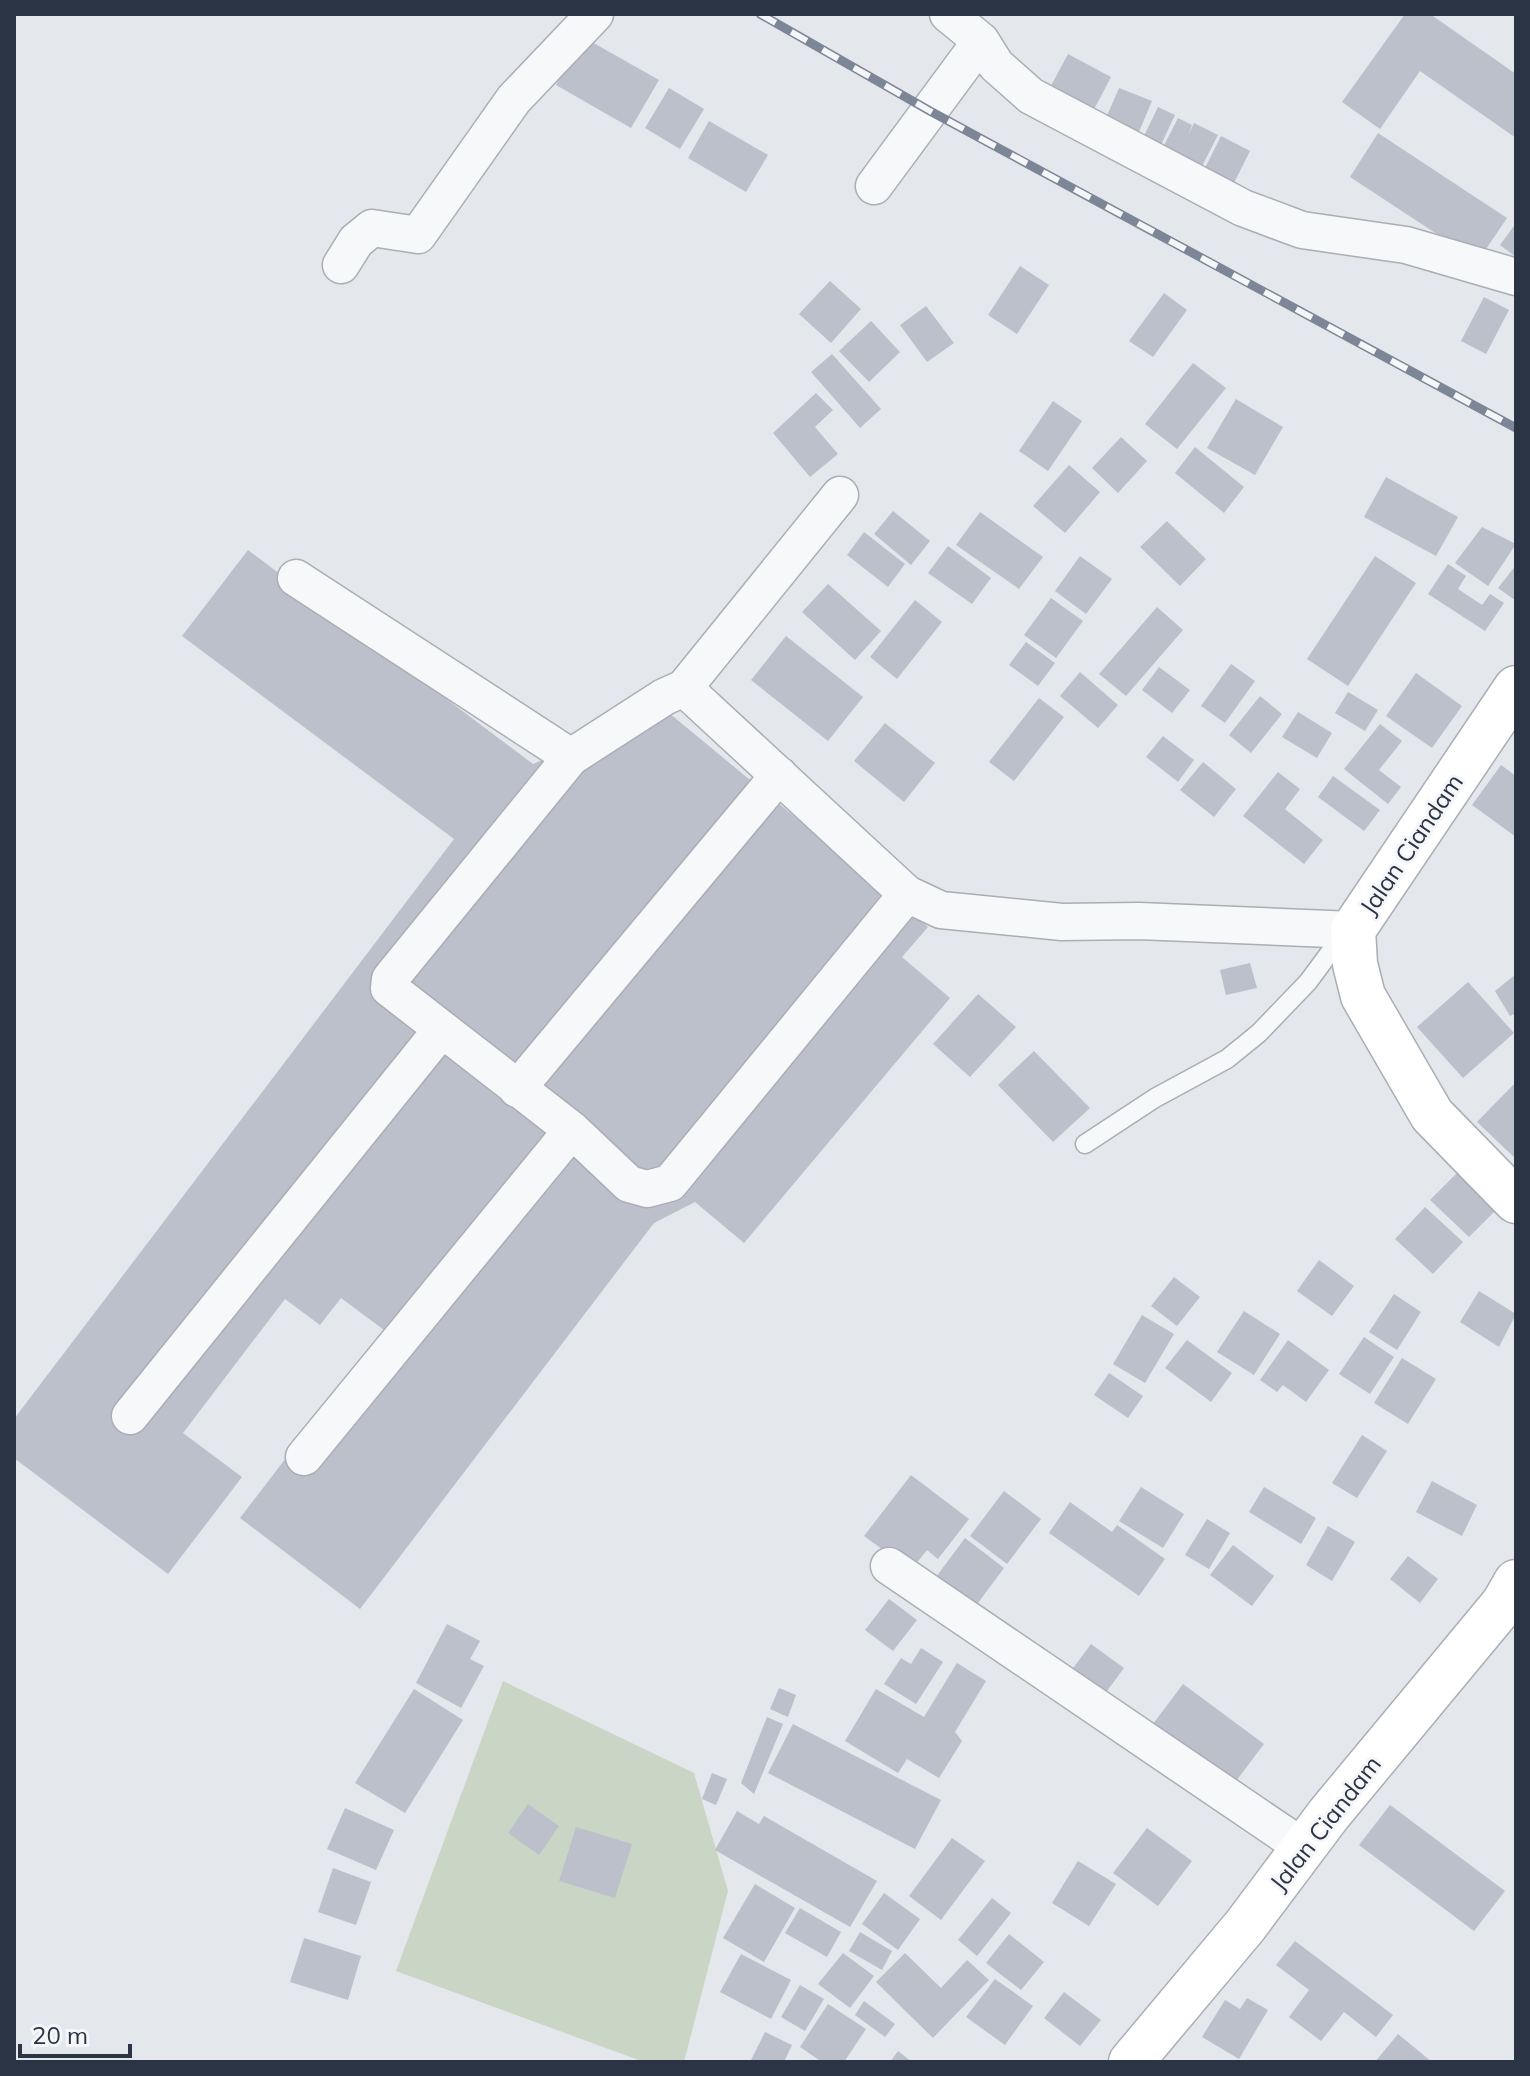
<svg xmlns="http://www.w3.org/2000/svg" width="1530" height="2076" font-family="Mulish,sans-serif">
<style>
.green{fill:#c9d6c5}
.building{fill:#bbc0ca}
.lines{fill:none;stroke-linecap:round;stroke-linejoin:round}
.lane-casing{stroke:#a9aeb7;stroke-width:21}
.street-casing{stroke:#a9aeb7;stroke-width:39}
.secondary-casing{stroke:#a9aeb7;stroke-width:47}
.lane{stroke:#f7f8fa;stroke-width:18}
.street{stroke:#f7f8fa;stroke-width:36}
.secondary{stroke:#fff;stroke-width:44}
.rail-casing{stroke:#7d8696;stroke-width:9}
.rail{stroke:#f4f6f9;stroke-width:6;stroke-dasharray:18;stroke-linecap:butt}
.labels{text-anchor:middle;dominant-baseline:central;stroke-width:6;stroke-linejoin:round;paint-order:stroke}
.street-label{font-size:24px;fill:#2b3445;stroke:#f4f6f9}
</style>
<rect width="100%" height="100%" fill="#e4e7ec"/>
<path class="green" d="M503 1681 694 1773 728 1891 684 2062H644L396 1971Z"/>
<path class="building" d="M1405 14H1430L1516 74V138L1420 71 1380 129 1342 102Z
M583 37 659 80 631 128 556 85Z
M1068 54 1111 77 1090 117 1046 95Z
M669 88 704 109 680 149 645 128Z
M1119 88 1152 101 1136 139 1103 125Z
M1158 107 1175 115 1159 149 1142 140Z
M1178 118 1192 125 1188 136 1194 123 1218 135 1198 174 1161 151Z
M709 121 768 155 746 192 688 158Z
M1378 133 1507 218 1478 261 1350 177Z
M1221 136 1250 151 1230 191 1201 176Z
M1516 223V257L1500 245Z
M1020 266 1049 285 1017 334 988 315Z
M830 281 861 309 831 343 799 314Z
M1164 293 1187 310 1153 357 1129 341Z
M1484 297 1509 310 1486 354 1461 341Z
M926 306 954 343 927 362 900 325Z
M871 321 900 352 869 382 839 351Z
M832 354 881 409 860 428 811 372Z
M1193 363 1226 388 1177 449 1145 424Z
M816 393 833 410 815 427 838 454 810 477 773 433Z
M1236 399 1283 427 1255 475 1207 448Z
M1053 401 1082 421 1048 471 1019 451Z
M1121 437 1147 461 1118 493 1092 468Z
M1195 447 1244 487 1224 513 1175 473Z
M1069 465 1100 492 1065 533 1033 506Z
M1386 477 1458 517 1436 556 1364 517Z
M893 511 930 541 911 565 874 534Z
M980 512 1043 557 1019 589 956 545Z
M1167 521 1206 559 1180 586 1140 547Z
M1482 527 1516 544 1488 586 1455 563Z
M864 532 905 564 888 587 847 555Z
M948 546 991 578 972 604 928 573Z
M248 550 533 764 663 708 928 927 902 957 950 998 744 1243 695 1202 654 1223 360 1609 240 1518 384 1330 341 1298 320 1325 285 1299 183 1433 242 1477 168 1574 14 1458V1419L454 839 182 636Z
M1080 556 1112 579 1086 614 1055 591Z
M1375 556 1416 583 1348 686 1307 659Z
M1448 564 1466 576 1458 589 1482 605 1490 594 1504 603 1485 631 1428 594Z
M1516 565V601L1498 588Z
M828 584 881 631 855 660 802 612Z
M1051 598 1083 621 1056 658 1024 635Z
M915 600 942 622 897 679 870 657Z
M1157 607 1183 630 1126 696 1099 674Z
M786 636 863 697 828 741 751 680Z
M1026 642 1055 663 1038 686 1009 665Z
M1231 664 1255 681 1225 723 1201 706Z
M1159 667 1190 690 1172 713 1142 690Z
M1080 672 1118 705 1098 728 1060 696Z
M1416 673 1462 706 1432 748 1386 716Z
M1348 692 1378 710 1365 731 1335 713Z
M1260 696 1282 714 1251 753 1229 735Z
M1039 698 1064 717 1014 781 989 762Z
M1298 712 1332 733 1317 758 1282 737Z
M885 723 935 763 904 802 854 761Z
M1380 724 1402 741 1379 770 1401 787 1388 804 1344 769Z
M1163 736 1194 760 1178 782 1146 757Z
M1203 762 1236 789 1214 817 1180 790Z
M1501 765 1516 776V837L1472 805Z
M1278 772 1300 789 1285 809 1323 840 1304 864 1243 816Z
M1333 776 1380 810 1364 831 1318 797Z
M1250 963 1257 988 1226 995 1220 970Z
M1516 974V1013L1510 1016 1495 991Z
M1468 982 1514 1033 1463 1078 1417 1027Z
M978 994 1016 1027 970 1077 933 1044Z
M1034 1051 1090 1108 1053 1142 998 1085Z
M1516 1082V1159L1477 1122Z
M1457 1173 1496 1210 1469 1237 1430 1200Z
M1425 1207 1463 1242 1433 1274 1395 1239Z
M1319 1260 1354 1286 1332 1316 1297 1291Z
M1174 1277 1200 1297 1177 1326 1151 1306Z
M1479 1291 1516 1314 1499 1347 1460 1322Z
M1394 1294 1421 1312 1397 1350 1369 1332Z
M1244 1311 1280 1334 1254 1375 1217 1352Z
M1142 1315 1174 1334 1145 1383 1113 1364Z
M1364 1337 1394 1357 1370 1394 1339 1374Z
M1187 1340 1232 1373 1211 1402 1165 1368Z
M1288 1340 1329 1370 1306 1402 1283 1385 1277 1392 1260 1380Z
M1402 1358 1436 1379 1408 1424 1374 1403Z
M1109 1373 1143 1396 1128 1418 1094 1395Z
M1362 1435 1387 1451 1357 1498 1332 1483Z
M911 1475 969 1519 938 1559 927 1550 911 1570 864 1536Z
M1432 1481 1477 1505 1462 1536 1416 1512Z
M1141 1487 1184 1514 1163 1548 1119 1521Z
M1264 1487 1316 1518 1301 1544 1249 1512Z
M1004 1491 1041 1519 1007 1564 970 1536Z
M1070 1502 1112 1532 1117 1525 1165 1559 1139 1596 1049 1533Z
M1207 1519 1230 1533 1209 1569 1185 1555Z
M1328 1526 1355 1542 1332 1581 1306 1565Z
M965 1538 1004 1568 972 1611 933 1581Z
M1233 1545 1274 1576 1252 1606 1210 1575Z
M1408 1556 1438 1579 1420 1603 1390 1579Z
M889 1599 917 1620 893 1651 865 1630Z
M447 1624 480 1641 470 1659 484 1666 461 1708 416 1683Z
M1091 1644 1124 1668 1104 1695 1071 1671Z
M921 1648 943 1662 916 1704 884 1684 901 1658 911 1664Z
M957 1663 986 1681 955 1732 962 1741 939 1778 907 1759 898 1773 845 1741 876 1689 924 1717Z
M1183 1684 1264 1744 1230 1789 1150 1728Z
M779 1688 796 1695 788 1717 770 1709Z
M414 1689 463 1720 405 1813 355 1783Z
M767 1717 783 1724 754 1794 741 1783Z
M793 1724 941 1800 915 1849 768 1773Z
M712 1773 727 1779 716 1805 702 1799Z
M528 1804 559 1826 539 1855 508 1833Z
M1390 1805 1505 1891 1474 1931 1359 1845Z
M345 1808 394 1830 376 1870 327 1849Z
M737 1811 759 1824 764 1816 877 1881 850 1927 715 1850Z
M576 1827 632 1844 615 1898 559 1881Z
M1147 1828 1192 1861 1158 1906 1113 1873Z
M952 1838 985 1861 941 1920 909 1896Z
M1078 1861 1116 1884 1089 1926 1052 1903Z
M333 1868 371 1882 356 1925 318 1912Z
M755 1884 795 1908 764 1962 723 1938Z
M884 1893 920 1919 898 1950 862 1924Z
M992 1898 1011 1913 977 1956 958 1940Z
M800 1908 841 1932 827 1957 785 1933Z
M860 1932 892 1951 882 1970 849 1951Z
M1009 1934 1044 1962 1021 1990 986 1963Z
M304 1938 361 1956 348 2000 290 1982Z
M1295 1941 1393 2015 1376 2037 1344 2012 1321 2041 1289 2017 1309 1990 1276 1965Z
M843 1953 874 1976 850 2008 818 1984Z
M905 1953 941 1988 967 1960 989 1980 933 2038 876 1982Z
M741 1954 791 1980 771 2019 720 1992Z
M995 1979 1033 2006 1005 2045 966 2017Z
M800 1985 824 1999 805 2031 781 2017Z
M1064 1992 1101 2020 1080 2046 1044 2018Z
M1247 1998 1268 2010 1239 2059 1202 2037 1225 2000 1240 2009Z
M864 2001 895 2024 885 2037 855 2015Z
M828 2004 866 2029 844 2062H822L800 2047Z
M765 2032 792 2045 784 2062H750Z
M1398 2034 1432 2062H1375Z
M898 2051 912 2062H890Z"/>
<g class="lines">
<g class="lane-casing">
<path id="lane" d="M1085 1144 1155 1098 1227 1059 1259 1033 1308 982 1345 932"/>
</g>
<g class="street-casing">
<path id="street" d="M948 14 981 41 996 65 1031 96 1243 208 1302 230 1406 245 1516 277
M874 186 981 41
M341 265 356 241 372 228 418 235 514 99 595 14
M296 578 571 757
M684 688 907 894 670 1183 647 1189 629 1184 572 1130 389 988 390 979 571 757 664 697Z
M684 688 840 495
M907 894 941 910 1062 922 1139 921 1353 930
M517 1089 779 775
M130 1416 442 1029
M304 1457 572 1130
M889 1566 1304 1848"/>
</g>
<g class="secondary-casing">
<path id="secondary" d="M1516 688 1353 930 1355 964 1363 996 1432 1115 1516 1201
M1131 2062 1245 1926 1329 1814 1504 1603 1516 1582"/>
</g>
<use href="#lane" class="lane"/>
<use href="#street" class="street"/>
<use href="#secondary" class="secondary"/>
<g class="rail-casing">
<path id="rail" d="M760 14 930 111 1516 428"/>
</g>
<use href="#rail" class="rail"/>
</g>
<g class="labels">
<g class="street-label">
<text transform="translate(1411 844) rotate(-56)">Jalan Ciandam</text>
<text transform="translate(1325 1823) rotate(-52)">Jalan Ciandam</text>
</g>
</g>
<rect width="1530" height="2076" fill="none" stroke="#2b3445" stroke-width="32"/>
<path d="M20 2044v12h110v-12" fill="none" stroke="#2b3445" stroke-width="4"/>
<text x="32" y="2044" font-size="24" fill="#2b3445" stroke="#f4f6f9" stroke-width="6" paint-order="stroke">20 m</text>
</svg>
